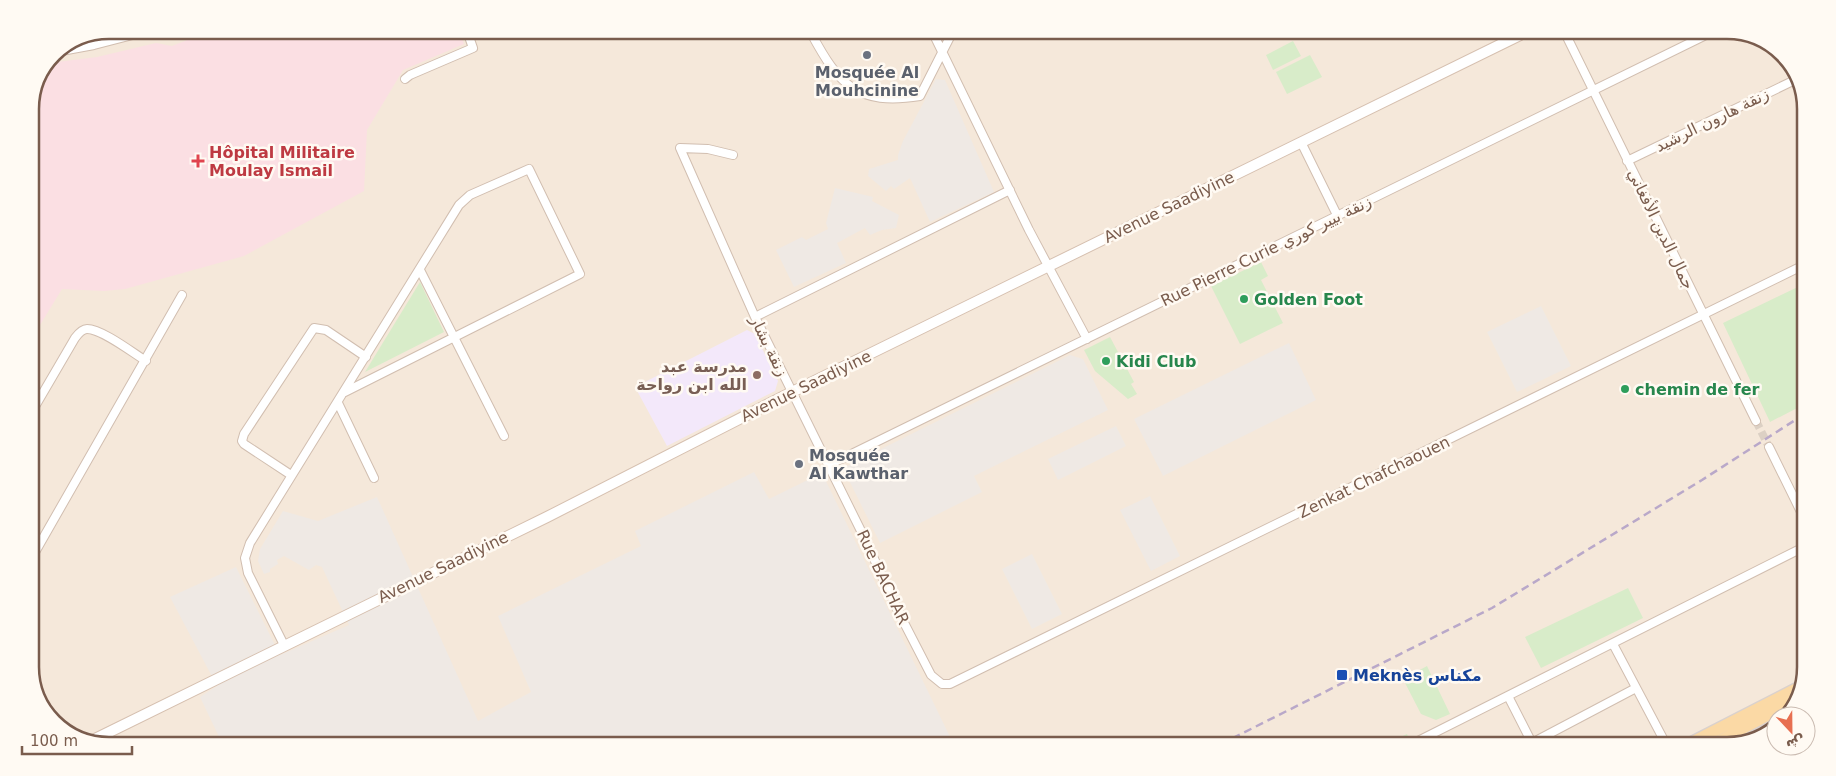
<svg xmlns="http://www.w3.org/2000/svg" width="1836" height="776" font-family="'DejaVu Sans','Noto Sans Arabic',sans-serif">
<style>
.residential{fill:#f5e8da}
.industrial{fill:#efe9e4}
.education{fill:#f3e8fa}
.medical{fill:#fbdfe3}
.green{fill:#d8ecc9}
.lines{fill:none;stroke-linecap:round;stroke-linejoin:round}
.street-tunnel{stroke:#dcd0c4;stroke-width:8;stroke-dasharray:8 4;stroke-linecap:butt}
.street-casing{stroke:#d1beb0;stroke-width:10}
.secondary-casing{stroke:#d6c0b0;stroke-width:12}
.primary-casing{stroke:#dad1cd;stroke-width:14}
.street{stroke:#fff;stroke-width:8}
.secondary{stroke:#fff;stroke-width:10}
.primary{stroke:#fbd9a5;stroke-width:11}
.rail{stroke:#b9a8c9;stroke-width:2.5;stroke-dasharray:8 5;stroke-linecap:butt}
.worship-dot{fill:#6b7280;stroke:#fffaf3;stroke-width:2}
.health-dot{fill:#e0444e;stroke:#fffaf3;stroke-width:2}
.leisure-dot{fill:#2e9e5b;stroke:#fffaf3;stroke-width:2}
.education-dot{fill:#8d6e63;stroke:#fffaf3;stroke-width:2}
.transit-dot{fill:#1a4fb4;stroke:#fffaf3;stroke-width:2}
.labels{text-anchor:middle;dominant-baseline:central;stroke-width:5;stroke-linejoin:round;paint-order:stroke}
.worship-label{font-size:16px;font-weight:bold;fill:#5b616d;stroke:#fffaf3}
.street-label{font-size:16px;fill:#7a5c4d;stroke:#fffaf3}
.health-label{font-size:16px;font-weight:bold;fill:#be3a42;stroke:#fffaf3;text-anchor:start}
.leisure-label{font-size:16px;font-weight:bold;fill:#27864d;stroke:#fffaf3;text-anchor:start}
.education-label{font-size:16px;font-weight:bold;fill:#785e54;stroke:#fffaf3;text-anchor:end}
.transit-label{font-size:16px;font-weight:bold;fill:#164399;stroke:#fffaf3;text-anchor:start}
.rim{fill:none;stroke:#7a5c4d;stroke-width:2.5}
</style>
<rect width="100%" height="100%" fill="#fdf6ec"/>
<path class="residential" d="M109 30 1757 36 1790 61 1806 104 1800 697 1785 716H1776V727L1771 733 1728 746 79 740 46 715 30 673V104L53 53Z"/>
<path class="industrial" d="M936 79 945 80 994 192 930 222 910 178 894 189 891 186 886 191 868 176 869 169 898 160V155L903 141Z
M835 188 873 197 872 201 899 215 896 228 882 230 870 235 865 228 837 243 846 263 794 287 776 250 802 237 806 240 828 229 826 223Z
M1541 306 1571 366 1517 392 1487 332Z
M1289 343 1316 400 1163 476 1134 419Z
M1070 355 1083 359 1108 410 974 476 982 492 880 543 843 468Z
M1116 426 1126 446 1058 480 1048 459Z
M754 472 769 499 822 473 953 743 221 741 200 697 217 686 170 597 236 567 280 655 349 625 322 567 316 565 309 570 284 556 277 560 278 564 270 569V572L264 574 258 561 260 549 283 511 318 521 377 497 478 721 531 692 498 616 641 546 635 531Z
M1150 496 1180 556 1151 571 1120 510Z
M1032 554 1062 614 1032 629 1002 569Z"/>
<path class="education" d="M747 330 755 334 778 381 775 391 667 446 635 387Z"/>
<path class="medical" d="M206 30 459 31 464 44 403 70 367 130 364 191 244 256 125 289 104 291 62 289 40 325 30 327V104L49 63 97 57 156 43 172 46 203 34Z"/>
<path class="green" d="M1293 41 1301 56 1273 70 1266 55Z
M1310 55 1322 77 1287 94 1276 72Z
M1261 262 1268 276 1261 280 1283 323 1240 344 1211 286Z
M420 282 444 332 365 372Z
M1804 284 1803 405 1770 422 1723 323Z
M1110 337 1134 382 1131 384 1137 394 1128 399 1095 371 1084 350Z
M1628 588 1643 618 1541 668 1525 637Z
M1427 666 1450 714 1436 720 1421 714 1403 679Z
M1407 734 1409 740 1400 745H1384Z"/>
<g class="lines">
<path class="street-tunnel" d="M1756 421 1769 447"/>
<g class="street-casing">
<path id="street" d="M811 33C839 85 857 106 920 96L952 33
M933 33 1029 230 1087 339
M1566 35 1756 421
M56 52 94 45 152 30
M405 79 410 75 473 48 467 31
M1301 142 1337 215
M733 155 708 149 680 148 755 317 864 537 898 611 931 675 942 684H950L1804 265
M1627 161 1797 79
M420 270 504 436
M755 317 1010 190
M338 403 374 478
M30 415 75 338C78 334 82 329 87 329 102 329 133 353 146 361
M1769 447 1802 514
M829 465 1704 36
M291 475 244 444 242 441 244 434 314 328 326 330 366 357
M30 561 182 295
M1613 644 1667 746
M284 645 248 573 245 558 250 543 459 205 470 195 529 169 580 274 345 392
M1508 696 1532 743
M1410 745 1802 548
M1528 745 1636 688"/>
</g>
<g class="secondary-casing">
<path id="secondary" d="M93 740 547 517 792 392 1520 35"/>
</g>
<g class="primary-casing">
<path id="primary" d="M1685 746 1800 687
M1710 746 1798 699"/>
</g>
<use href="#street" class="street"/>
<use href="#secondary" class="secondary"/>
<use href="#primary" class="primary"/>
<path class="rail" d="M1221 744 1492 608 1702 480 1803 415"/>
</g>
<g class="worship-dot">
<circle cx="867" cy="55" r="5"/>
<circle cx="799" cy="464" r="5"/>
</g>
<path class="health-dot" d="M195.5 153.5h5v5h5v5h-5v5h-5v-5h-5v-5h5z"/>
<g class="leisure-dot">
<circle cx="1244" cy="299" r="5"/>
<circle cx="1106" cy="361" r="5"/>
<circle cx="1625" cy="389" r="5"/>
</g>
<circle class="education-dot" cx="757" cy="375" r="5"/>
<rect class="transit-dot" x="1336" y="669" width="12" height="12" rx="2.5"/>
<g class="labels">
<g class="worship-label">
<text x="867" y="72">Mosquée Al<tspan x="867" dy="18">Mouhcinine</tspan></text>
<text x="809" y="455" text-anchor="start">Mosquée<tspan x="809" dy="18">Al Kawthar</tspan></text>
</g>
<g class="street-label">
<text transform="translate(1712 120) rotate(-26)">زنقة هارون الرشيد</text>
<text transform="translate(1169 207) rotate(-26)">Avenue Saadiyine</text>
<text transform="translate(1661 229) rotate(64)">جمال الدين الأفغاني</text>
<text transform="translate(1266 251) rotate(-26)">Rue Pierre Curie زنقة بيير كوري</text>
<text transform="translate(769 346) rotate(64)">زنقة بشار</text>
<text transform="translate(806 386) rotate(-26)">Avenue Saadiyine</text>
<text transform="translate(1374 477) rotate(-26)">Zenkat Chafchaouen</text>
<text transform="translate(443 567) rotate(-26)">Avenue Saadiyine</text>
<text transform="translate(883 577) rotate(65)">Rue BACHAR</text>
</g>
<g class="health-label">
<text x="209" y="152">Hôpital Militaire<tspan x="209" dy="18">Moulay Ismail</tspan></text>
</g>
<g class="leisure-label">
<text x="1254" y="299">Golden Foot</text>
<text x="1116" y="361">Kidi Club</text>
<text x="1635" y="389">chemin de fer</text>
</g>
<g class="education-label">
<text x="747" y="366">مدرسة عبد<tspan x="747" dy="18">الله ابن رواحة</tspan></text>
</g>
<g class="transit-label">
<text x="1353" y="675">Meknès مكناس</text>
</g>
</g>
<path d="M0 0H1836V776H0ZM109 39H1727A70 70 0 0 1 1797 109V667A70 70 0 0 1 1727 737H109A70 70 0 0 1 39 667V109A70 70 0 0 1 109 39Z" fill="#fffaf3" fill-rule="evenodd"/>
<path class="rim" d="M109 39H1727A70 70 0 0 1 1797 109V667A70 70 0 0 1 1727 737H109A70 70 0 0 1 39 667V109A70 70 0 0 1 109 39Z"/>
<g transform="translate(1791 731) rotate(158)"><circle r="24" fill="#fffaf3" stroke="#cabbb1"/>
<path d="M0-4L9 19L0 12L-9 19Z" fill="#e76f51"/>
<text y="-8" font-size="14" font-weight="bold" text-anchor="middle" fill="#7a5c4d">ش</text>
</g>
<path d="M22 746v8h110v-8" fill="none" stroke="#7a5c4d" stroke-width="2.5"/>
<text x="30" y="746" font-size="15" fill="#7a5c4d" stroke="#fffaf3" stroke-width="4" paint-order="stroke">100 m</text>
</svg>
